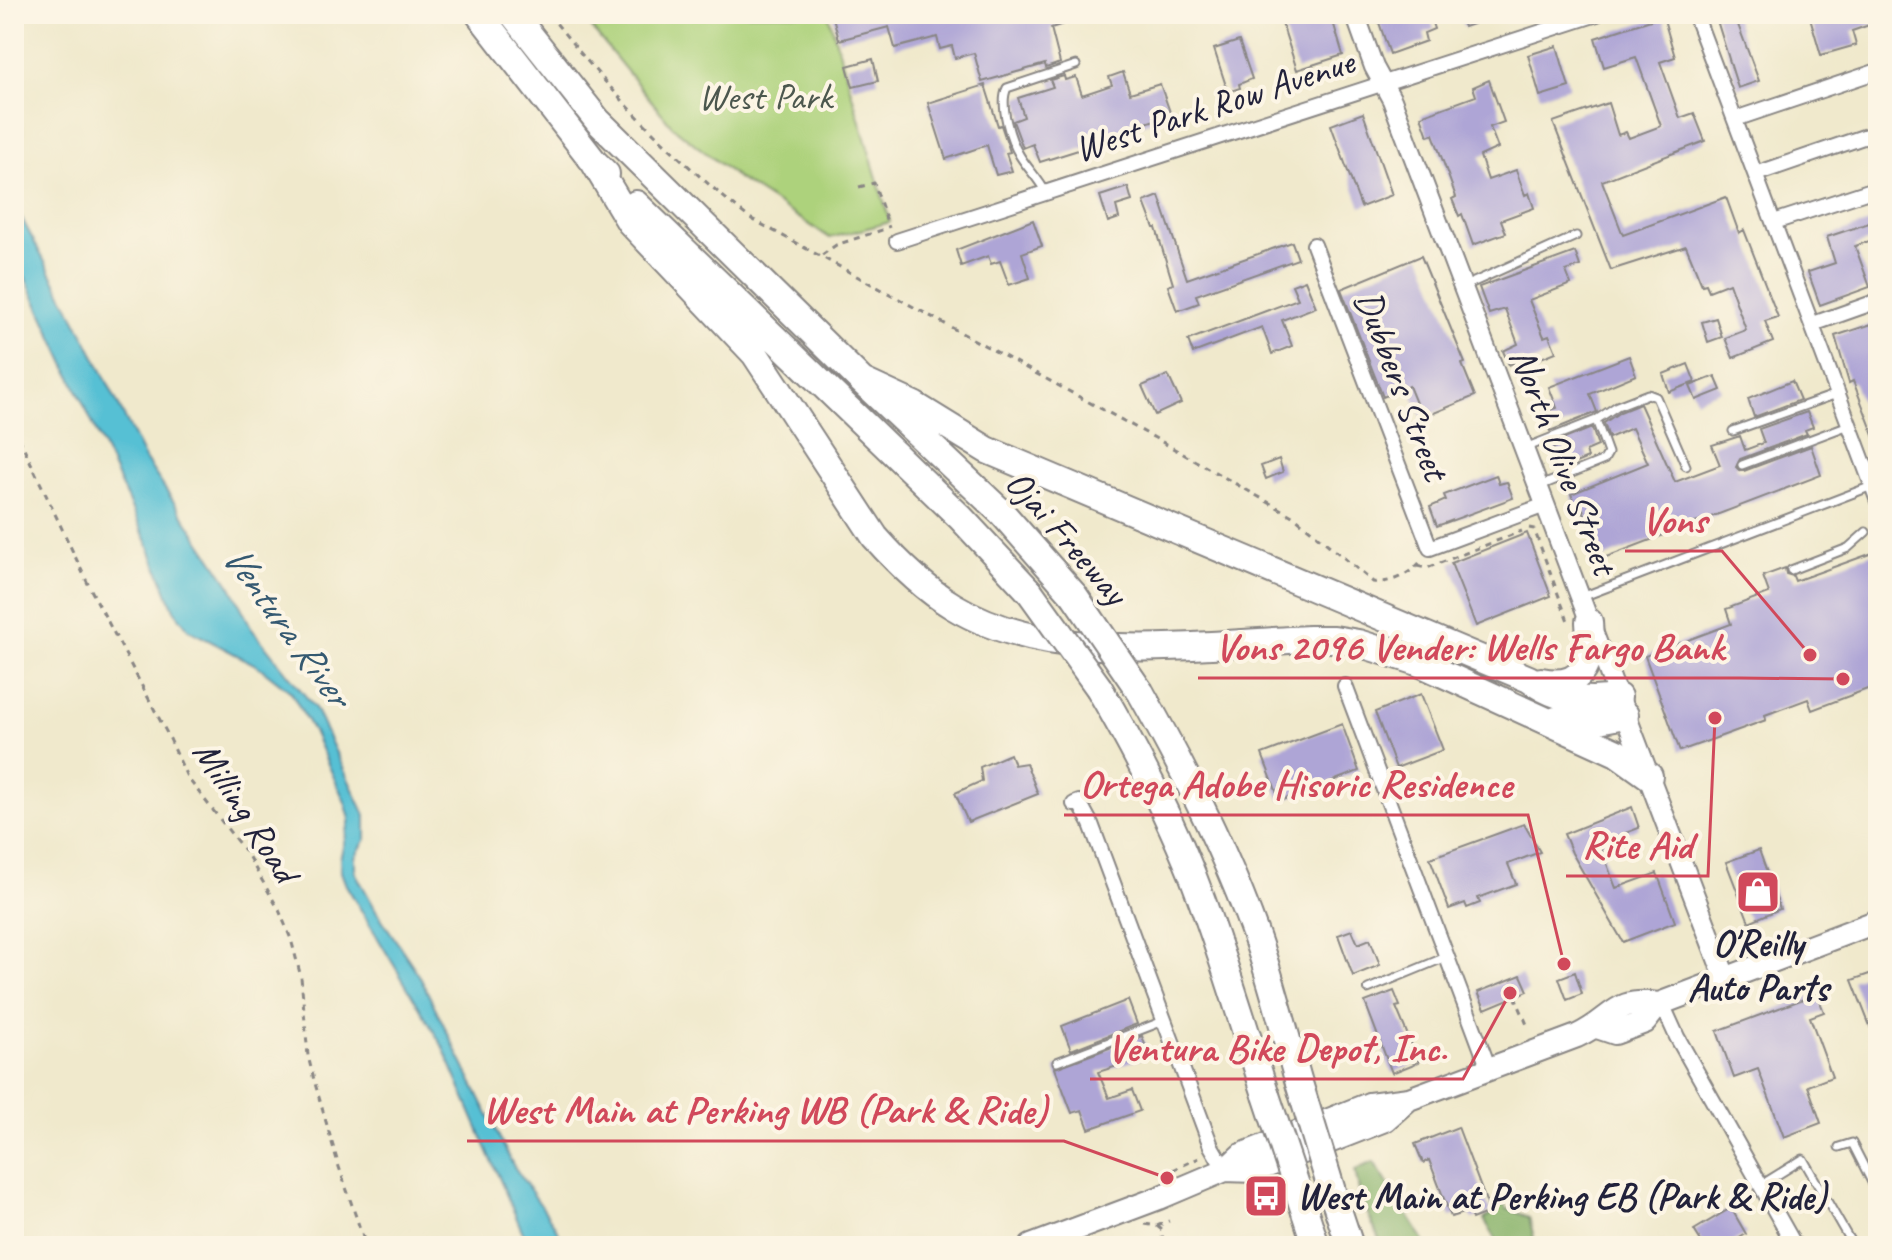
<svg xmlns="http://www.w3.org/2000/svg" width="1892" height="1260" font-family="Caveat,sans-serif">
<style>
.green{fill:#add27c;stroke:#687a5c;stroke-width:2}
.forest{fill:#8ab46c;stroke:#566b54;stroke-width:2}
.water{fill:#57c0d4;stroke:#3c7188;stroke-width:2}
.building{fill:#aea5d6}
.lines{fill:none;stroke-linecap:round;stroke-linejoin:round}
.service-casing{stroke:#898684;stroke-width:11}
.minor-casing{stroke:#898684;stroke-width:18}
.tertiary-casing{stroke:#898684;stroke-width:22}
.secondary-casing{stroke:#898684;stroke-width:24}
.primary-casing{stroke:#898684;stroke-width:26}
.motorway-casing{stroke:#898684;stroke-width:30}
.path{stroke:#898684;stroke-width:3;stroke-dasharray:6 6;stroke-linecap:butt}
.service{stroke:#fff;stroke-width:7}
.minor{stroke:#fff;stroke-width:14}
.tertiary{stroke:#fff;stroke-width:18}
.secondary{stroke:#fff;stroke-width:20}
.primary{stroke:#fff;stroke-width:22}
.motorway{stroke:#fff;stroke-width:26}
.motorway-bridge-casing{stroke:#898684;stroke-width:30;stroke-linecap:butt}
.motorway-bridge{stroke:#fff;stroke-width:26}
.labels{text-anchor:middle;dominant-baseline:central;stroke-width:8;stroke-linejoin:round;paint-order:stroke}
.park-label{font-size:38px;fill:#4c574e;stroke:#fcf5e5}
.street-label{font-size:38px;fill:#22223b;stroke:#fcf5e5}
.poi-label{font-size:38px;font-weight:bold;fill:#22223b;stroke:#fcf5e5}
.water-label{font-size:40px;font-style:italic;fill:#355971;stroke:#fcf5e5}
.leader{fill:none;stroke:#d1495b;stroke-width:3}
.callout-dot{fill:#d1495b;stroke:#fcf5e5;stroke-width:3}
.callout-label{font-size:40px;text-anchor:middle;font-weight:bold;fill:#d1495b;stroke:#fcf5e5;stroke-width:8;stroke-linejoin:round;paint-order:stroke}
</style>
<rect width="100%" height="100%" fill="#fcf5e5"/>
<filter id="ink" filterUnits="userSpaceOnUse"><feTurbulence type="fractalNoise" baseFrequency=".0125" numOctaves="2"/><feDisplacementMap in="SourceGraphic" scale="16" xChannelSelector="R" yChannelSelector="G"/><feConvolveMatrix kernelMatrix="1 2 1 2 8 2 1 2 1" color-interpolation-filters="sRGB"/></filter>
<filter id="wash" filterUnits="userSpaceOnUse"><feTurbulence type="fractalNoise" baseFrequency=".006" numOctaves="4" result="noise"/><feDisplacementMap in="SourceGraphic" scale="32" xChannelSelector="R" yChannelSelector="G"/><feGaussianBlur stdDeviation="1.8" result="paint"/><feColorMatrix in="noise" values="0 0 0 0 0 0 0 0 0 0 0 0 0 0 0 0 0 1.4 0 .05"/><feComposite in="paint" operator="in"/></filter>
<g filter="url(#wash)">
<rect width="100%" height="100%" fill="#f0e9cc"/>
<path class="green" d="M580 14H828L890 222 830 238 739 179 672 126Z"/>
<path class="forest" d="M1373 1162H1374L1427 1246H1382L1360 1196 1355 1170Z
M1504 1203 1507 1209 1529 1217 1535 1243 1530 1246H1500L1484 1219 1493 1213 1492 1207Z"/>
<path class="water" d="M14 204 89 345 145 459 231 587 252 629 315 708 366 817V839L355 857V872L377 912 419 975 513 1165 553 1223 566 1246H531L526 1240 442 1045 346 885 341 872 340 859 350 819 345 802 314 733 291 692 258 666 189 630 174 610 148 544 14 253Z"/>
<g id="blocks">
<path class="building" d="M844 14H1060L1063 24 1051 28 1060 63 1046 68 1045 64 982 82 974 53 955 58 952 46 940 49 937 37 895 48 889 27 839 40 833 17Z
M1279 14H1319L1320 19 1331 15 1343 55 1297 70Z
M1376 14H1429L1434 29 1424 33 1426 41 1390 54Z
M1459 14H1496V16L1464 27Z
M1715 14H1734L1759 81 1738 88Z
M1809 14H1878V22L1852 31 1856 45 1821 55Z
M1663 16 1675 57 1660 62 1680 118 1694 113 1705 141 1602 181 1623 235 1726 197 1739 233 1744 230 1778 317 1765 321 1773 342 1733 358 1725 338 1746 330 1729 283 1709 291 1706 284 1702 285 1686 246 1611 270 1553 122 1608 103 1618 135 1626 132 1629 138 1661 126 1636 57 1604 67 1595 38Z
M1239 41 1252 79 1239 84 1240 88 1228 92 1214 49Z
M1557 46 1569 87 1540 96 1528 55Z
M873 59 878 81 853 87 847 66Z
M1123 72 1130 93 1160 84 1171 115 1133 127 1128 130V132L1107 141 1040 162 1033 144 1023 148 1013 121 1024 117 1018 98 1053 87 1050 80 1064 76 1065 80 1076 77 1082 95 1112 85 1109 77Z
M1489 80 1504 122 1490 127 1498 148 1480 156 1488 180 1516 170 1525 195 1529 193 1534 208 1501 220 1506 233 1473 245 1462 214 1459 216 1452 199 1456 197 1433 134 1428 136 1421 116 1476 96 1473 87Z
M985 85 998 126 1001 125 1010 152 1006 153 1012 171 996 175 987 145 946 159 928 103Z
M1363 113 1392 195 1361 207 1331 125Z
M1128 187 1132 201 1116 206 1119 218 1108 222 1100 196Z
M1159 196 1187 279 1292 242 1298 259 1196 295 1199 303 1177 311 1168 286 1173 284 1156 228H1154L1144 202Z
M1033 220 1042 246 1022 253 1030 278 1009 285 1000 261 991 264 988 256 961 266 956 250Z
M1872 222 1878 238 1855 246 1870 287 1820 305 1808 272 1835 263 1827 237Z
M1575 252 1580 266 1566 271 1571 284 1529 300 1544 337 1549 335 1556 352 1524 365 1522 359 1509 365 1503 351 1518 344 1505 309 1489 314 1479 287Z
M1421 256 1465 363 1462 364 1475 396 1422 418 1409 386 1383 397 1341 289Z
M1305 280 1316 307 1282 320 1292 346 1272 354 1262 327 1193 353 1188 340 1298 299 1292 285Z
M1716 318 1722 337 1708 342 1702 322Z
M1878 322V443H1877L1853 381 1849 383 1835 336Z
M1629 356 1636 375 1590 394 1597 412 1550 431 1542 413 1557 408 1549 387Z
M1688 364 1695 382 1669 392 1663 374Z
M1168 375 1181 403 1155 415 1142 386Z
M1715 376 1721 390 1696 400 1690 386Z
M1792 381 1800 400 1754 417 1748 399Z
M1640 404 1675 482 1720 465 1712 445 1740 436 1745 450 1764 443 1759 429 1807 412 1813 427 1805 430 1807 434 1740 459 1736 467 1739 470 1744 471 1811 446 1821 475 1601 559 1583 509 1578 511 1571 494 1648 463 1632 428 1609 438 1604 423 1620 412Z
M1592 428 1598 446 1586 451 1588 458 1561 469 1553 448 1556 447 1554 443Z
M1279 459 1283 472 1266 479 1261 466Z
M1496 475 1499 484 1507 482 1513 498 1437 526 1430 507 1446 500 1444 495Z
M1527 533 1551 596 1476 626 1451 563Z
M1878 551V685L1812 710 1808 699 1765 715 1766 720 1680 751 1645 656 1731 624 1726 609 1769 593 1763 576 1785 568 1786 574 1793 576 1795 581Z
M1421 694 1443 750 1396 768 1375 712Z
M1342 724 1359 771 1280 801 1262 754Z
M1010 754 1014 765 1026 763 1038 794 968 822 955 793 982 781 980 767Z
M1632 807 1639 828 1599 843 1616 888 1657 873 1675 922 1623 942 1572 853 1564 834Z
M1524 824 1540 852 1508 864 1516 884 1478 898 1480 903 1467 908 1465 903 1449 909 1430 858Z
M1759 850 1780 909 1749 922 1726 862Z
M1352 930 1358 944 1370 939 1380 965 1353 976 1338 935Z
M1878 971V1044H1877L1852 980Z
M1575 972 1582 994 1567 1000 1559 978Z
M1521 975 1528 991 1485 1009 1478 992Z
M1394 991 1400 1006 1396 1007 1419 1062 1392 1073 1365 1002Z
M1817 994 1824 1012 1810 1017 1832 1077 1808 1086 1821 1123 1784 1137 1758 1069 1734 1078 1717 1031Z
M1128 1000 1137 1024 1071 1050 1062 1026Z
M1142 1036 1149 1056 1098 1072 1109 1098 1132 1090 1140 1111 1089 1129 1082 1110 1072 1113 1055 1068Z
M1458 1127 1490 1212 1472 1219 1469 1211 1451 1217 1429 1160 1423 1163 1415 1144Z
M1731 1208 1746 1234 1726 1246H1704L1694 1230Z"/>
</g>
</g>
<g filter="url(#ink)">
<use href="#blocks" fill-opacity="0" stroke="#898684" stroke-width="2"/>
<g class="lines">
<g class="service-casing">
<path id="service" d="M1046 193C1039 179 1028 169 1020 156 1010 140 999 104 1007 88L1076 65
M1465 286 1576 236
M1733 431 1837 394
M1525 448 1596 420 1617 406 1648 394 1656 397 1686 466
M1742 465 1849 425
M1866 469 1878 465
M1540 486 1604 460 1608 453 1596 420
M1791 570 1848 548 1866 532
M1582 597 1872 486
M1368 989 1446 957
M1057 1062 1166 1020
M1839 1147 1852 1143 1878 1194
M1761 1185 1803 1159 1853 1246"/>
</g>
<g class="minor-casing">
<path id="minor" d="M1695 14 1878 501
M1735 119 1878 71
M1756 174 1878 132
M1774 222 1878 188
M897 241 1597 14
M1314 245 1430 548 1545 505
M1813 324 1878 301
M1345 686 1489 1069
M1074 804 1079 802 1091 824 1211 1146 1225 1170
M1659 1004 1663 1006 1677 1037 1795 1246"/>
</g>
<g class="tertiary-casing">
<path id="tertiary" d="M1355 14 1374 67 1392 100 1618 697"/>
</g>
<g class="secondary-casing">
<path id="secondary" d="M1620 701 1725 977"/>
</g>
<g class="primary-casing">
<path id="primary" d="M1597 1027 1615 1033 1645 1022 1659 1004 1878 921
M1225 1170 1255 1171 1385 1120 1409 1099
M1031 1246 1159 1198 1225 1170 1241 1155 1369 1104 1409 1099 1577 1036C1614 1019 1613 997 1659 1004"/>
</g>
<g class="motorway-casing">
<path id="motorway" d="M479 14 594 162 606 174
M513 14 598 121 862 381 1002 513 1074 595
M594 162 630 222 755 354 875 537C898 563 923 588 953 606 1054 667 1196 644 1309 639H1334L1358 643 1415 661 1617 753 1649 776
M636 204 961 518 1030 592
M862 381 914 405 987 450 1529 679C1556 699 1586 704 1618 697
M1541 681C1587 690 1592 659 1589 622
M1099 688C1134 748 1166 809 1192 874 1220 946 1242 1022 1266 1095
M1141 693C1185 771 1226 852 1256 936 1273 984 1285 1035 1299 1083
M1556 720 1593 721 1625 715
M1335 1201 1350 1246
M1305 1212 1316 1246"/>
</g>
<path class="path" d="M549 14C608 90 673 157 748 217L1155 438 1296 518 1373 582C1390 584 1411 574 1421 561
M859 187 874 183 889 228
M822 255 836 245 888 228
M14 427 89 586 170 739 187 777 247 854 279 910 291 939 301 977 308 1056 314 1080 339 1167 366 1246
M1529 528 1534 529 1568 621
M1417 566 1427 568 1522 531
M1515 996 1528 1027
M1173 1170 1199 1158
M1145 1224 1157 1226 1169 1221
M1157 1226 1162 1230 1163 1246"/>
<use href="#service" class="service"/>
<use href="#minor" class="minor"/>
<use href="#tertiary" class="tertiary"/>
<use href="#secondary" class="secondary"/>
<use href="#primary" class="primary"/>
<use href="#motorway" class="motorway"/>
<g class="motorway-bridge-casing">
<path id="motorway-bridge" d="M1030 592 1099 688
M1074 595 1141 693
M1299 1083 1335 1201
M1266 1095 1305 1212"/>
</g>
<use href="#motorway-bridge" class="motorway-bridge"/>
</g>
</g>
<defs>
<g id="shop-square" transform="scale(2.3)"><rect x="-9" y="-9" width="18" height="18" rx="4" fill="#d1495b" stroke="#fcf5e5"/><path d="M-5-2.5h2.3a2.7 3.5 0 0 1 5.4 0H5L5.5 6h-11ZM-1.5-2.5h3a1.5 2.3 0 0 0-3 0Z" fill="#fff"/></g>
<g id="bus-square" transform="scale(2.3)"><rect x="-9" y="-9" width="18" height="18" rx="4" fill="#d1495b" stroke="#fcf5e5"/><path d="M-5-6H5V4H4V6H2V4H-2V6H-4V4H-5ZM-3.5-4V0h7V-4ZM-3.5 1.2v1.5H-2V1.2ZM2 1.2v1.5H3.5V1.2Z" fill="#fff"/></g>
</defs>
<g fill-rule="evenodd">
<use href="#shop-square" x="1758" y="892"/>
<use href="#bus-square" x="1266" y="1196"/>
</g>
<g class="labels">
<g class="park-label">
<text x="765" y="96">West Park</text>
</g>
<g class="street-label">
<text transform="translate(1214 105) rotate(-18)">West Park Row Avenue</text>
<text transform="translate(1402 385) rotate(69)">Dubbers Street</text>
<text transform="translate(1564 461) rotate(69)">North Olive Street</text>
<text transform="translate(1067 537) rotate(49)">Ojai Freeway</text>
<text transform="translate(246 811) rotate(57)">Milling Road</text>
</g>
<g class="poi-label">
<text x="1758" y="943">O'Reilly<tspan x="1758" dy="44">Auto Parts</tspan></text>
<text x="1297" y="1196" text-anchor="start">West Main at Perking EB (Park &amp; Ride)</text>
</g>
<g class="water-label">
<text transform="translate(287 625) rotate(54)">Ventura River</text>
</g>
</g>
<path class="leader" d="M1810 655L1722 551H1625M1843 679L1740 678H1198M1564 964L1528 815H1064M1715 718L1708 876H1566M1510 993L1463 1079H1090M1167 1178L1064 1141H467"/>
<g class="callout-dot">
<circle cx="1810" cy="655" r="8"/>
<circle cx="1843" cy="679" r="8"/>
<circle cx="1564" cy="964" r="8"/>
<circle cx="1715" cy="718" r="8"/>
<circle cx="1510" cy="993" r="8"/>
<circle cx="1167" cy="1178" r="8"/>
</g>
<g class="callout-label">
<text x="1674" y="533">Vons</text>
<text x="1469" y="660">Vons 2096 Vender: Wells Fargo Bank</text>
<text x="1296" y="797">Ortega Adobe Hisoric Residence</text>
<text x="1637" y="858">Rite Aid</text>
<text x="1277" y="1061">Ventura Bike Depot, Inc.</text>
<text x="765" y="1123">West Main at Perking WB (Park &amp; Ride)</text>
</g>
<rect width="1892" height="1260" fill="none" stroke="#fcf5e5" stroke-width="48"/>
</svg>
